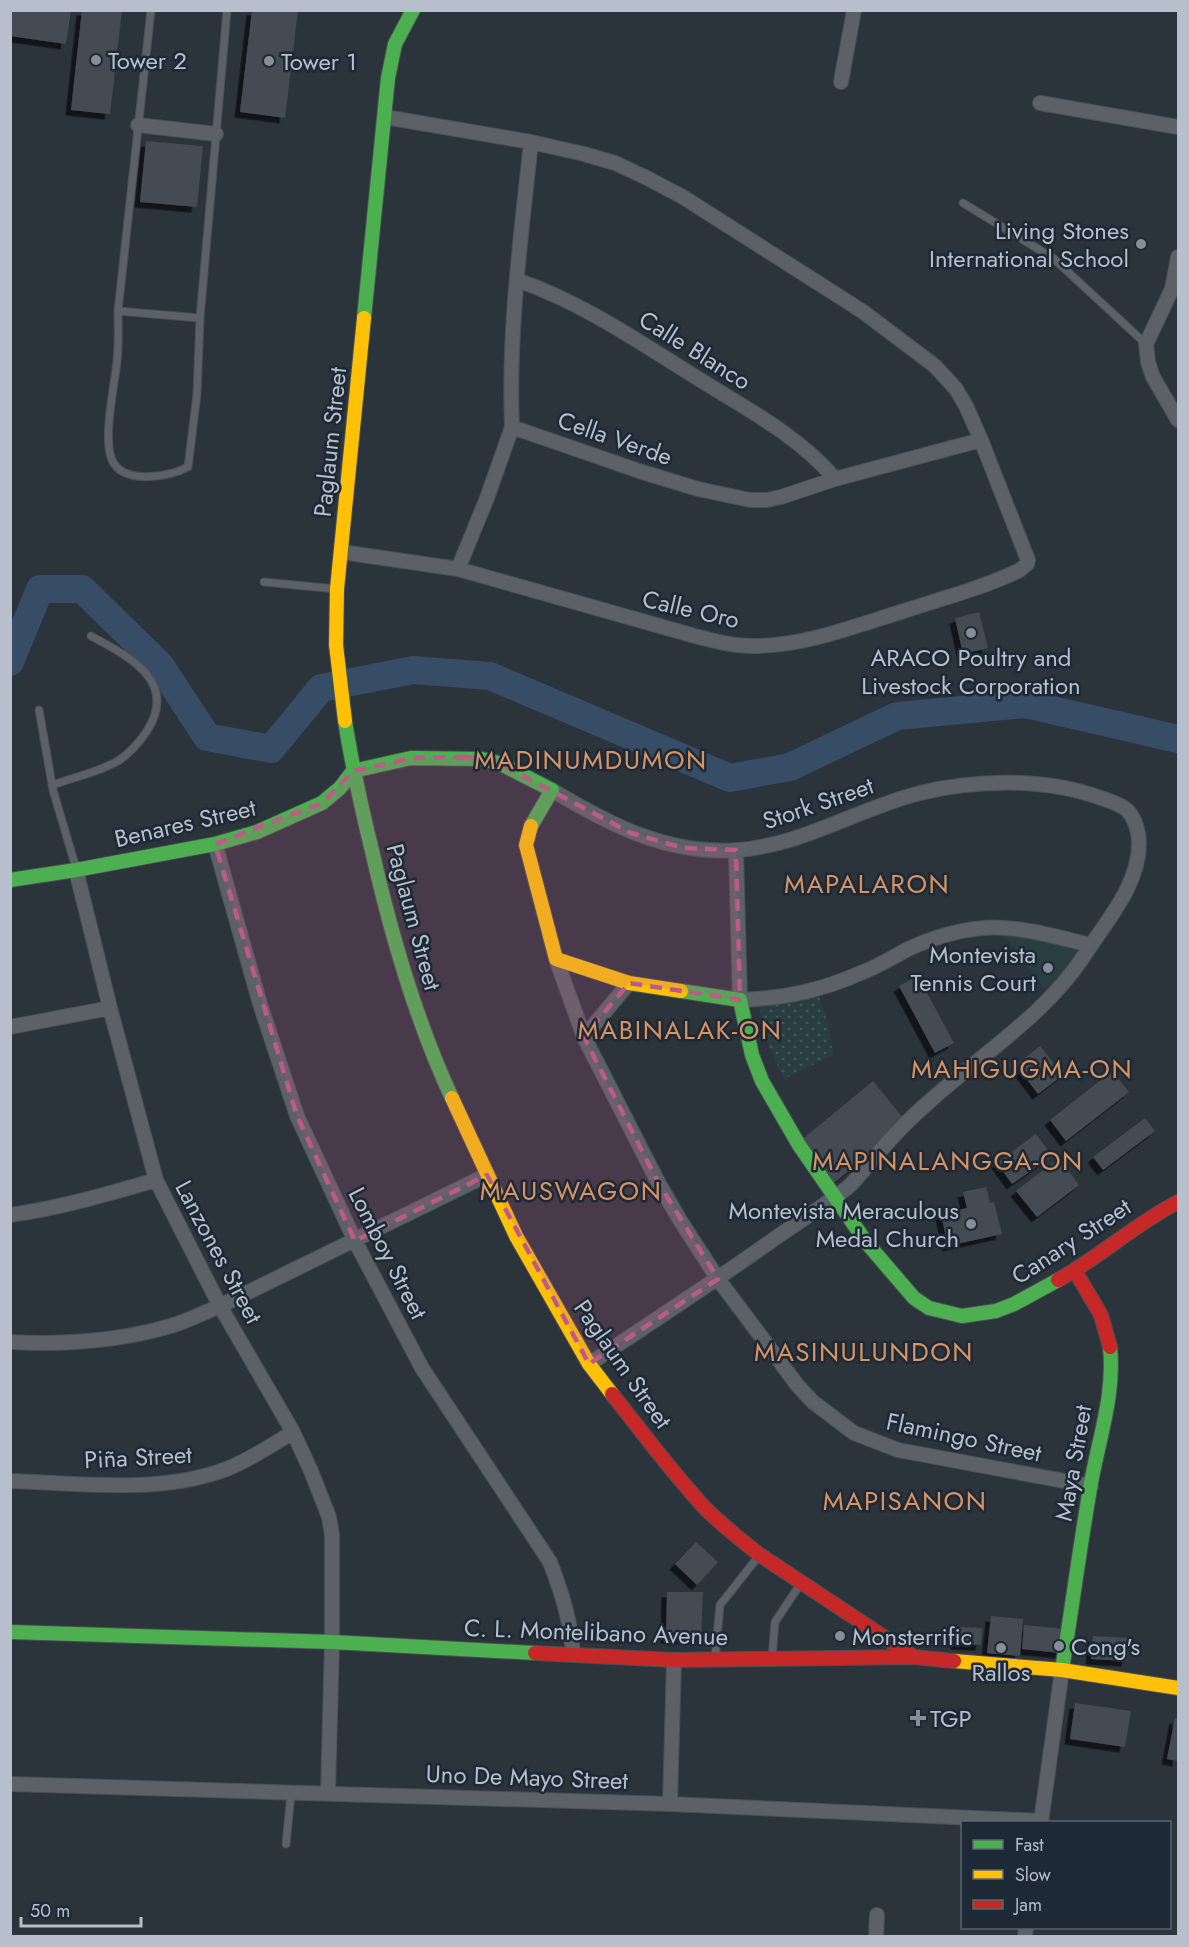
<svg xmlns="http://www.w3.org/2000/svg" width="1189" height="1947" font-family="Jost,sans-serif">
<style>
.grass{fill:url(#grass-dots)}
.pitch{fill:#283e41}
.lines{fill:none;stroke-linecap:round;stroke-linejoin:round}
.river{stroke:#374c65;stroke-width:28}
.building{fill:#454c53;filter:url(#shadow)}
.lane-casing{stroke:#494f55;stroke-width:9}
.street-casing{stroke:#494f55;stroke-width:16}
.fast-casing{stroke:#494f55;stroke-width:16}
.slow-casing{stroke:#494f55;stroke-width:16}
.jam-casing{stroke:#494f55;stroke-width:16}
.lane{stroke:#5c6168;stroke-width:7}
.street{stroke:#5c6168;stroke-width:14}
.fast{stroke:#4caf50;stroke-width:14}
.slow{stroke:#ffc107;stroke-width:14}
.jam{stroke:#c62828;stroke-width:14}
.marked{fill:#bd5b88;fill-opacity:0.2;stroke:#bd5b88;stroke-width:4.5;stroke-dasharray:12 8;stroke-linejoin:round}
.poi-dot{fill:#858e99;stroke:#1e2936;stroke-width:2}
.labels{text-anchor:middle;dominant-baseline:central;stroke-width:5;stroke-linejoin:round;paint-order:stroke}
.poi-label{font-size:24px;fill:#b6bfcb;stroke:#1e2936;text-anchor:start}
.street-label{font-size:24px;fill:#b6bfcb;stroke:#1e2936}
.neighbourhood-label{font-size:26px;letter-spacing:1.5px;fill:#d89364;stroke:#1e2936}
</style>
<defs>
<pattern id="grass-dots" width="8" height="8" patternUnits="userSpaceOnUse" patternTransform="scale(1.5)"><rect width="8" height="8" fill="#283e41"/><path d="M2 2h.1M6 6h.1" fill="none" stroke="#45585b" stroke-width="1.8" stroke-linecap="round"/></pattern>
<filter id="shadow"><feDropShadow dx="-5.5" dy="5.5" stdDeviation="0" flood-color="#0009"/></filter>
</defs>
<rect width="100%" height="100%" fill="#2b333b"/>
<path class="grass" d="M819 997 829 1028 833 1055 784 1079 761 1029 760 1007Z"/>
<path class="pitch" d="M996 925 1091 946 1045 990Z"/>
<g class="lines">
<path class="river" d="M10 662 40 589H82L160 665 207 737 271 749 321 688 413 670 490 676 730 778 790 767 897 716 1026 704 1178 739"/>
</g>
<path class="building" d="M10 10H71L66 44 10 36Z
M82 10H122L110 114 71 110Z
M252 10H298L285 118 240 112Z
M146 141 203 146 197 207 140 202Z
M979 612 988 648 963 654 955 618Z
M918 976 954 1043 935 1053 899 986Z
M1040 1046 1063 1075 1038 1094 1016 1065Z
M1112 1071 1129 1092 1066 1141 1050 1120Z
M873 1081 907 1123 834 1183 799 1142Z
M1145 1118 1155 1131 1103 1170 1093 1157Z
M1036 1134 1052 1156 1012 1184 997 1163Z
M1059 1158 1079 1185 1037 1217 1016 1191Z
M986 1187 990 1203 994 1202 1002 1234 948 1246 941 1214 967 1208 963 1192Z
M696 1542 718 1562 697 1585 675 1564Z
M667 1592H703L701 1639 666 1638Z
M991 1616 1023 1619 1020 1656 987 1653Z
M1024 1625 1064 1629 1061 1653 1022 1649Z
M956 1627 982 1628 981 1645 956 1644Z
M1093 1636 1129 1638 1127 1661 1091 1659Z
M1075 1703 1131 1711 1125 1747 1070 1739Z
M1175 1718 1178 1719V1761L1167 1759Z"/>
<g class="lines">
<g class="lane-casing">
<path id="lane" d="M151 10 118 311 200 318
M963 203 1053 258 1146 344
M118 311C118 327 119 345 117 361 115 384 100 447 115 465 129 484 171 476 188 467L197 394 200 318 227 10
M264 582 336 589
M39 710 53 790 76 868
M53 785C74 777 99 772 118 761 130 753 139 743 147 731 179 681 128 656 91 636
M772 1657 775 1622 801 1583
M715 1658 720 1605 758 1557
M286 1844 291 1794"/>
</g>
<g class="street-casing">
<path id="street" d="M841 82 854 10
M1040 103 1178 127
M138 125 216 134
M531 142C521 236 508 332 512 427L639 471 698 489 750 500H767L781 497 835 479 981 440
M1178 257 1172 289 1146 344 1148 362 1153 377 1178 420
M517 280C584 303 642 344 702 381 747 409 800 437 835 479
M342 552 458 569 695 636C714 641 733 646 753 646 805 646 855 626 904 611 943 598 983 588 1020 570L1027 564 1028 560 981 440 966 406 956 389 935 366 862 311 683 197 645 177 615 163 584 154 531 142 385 117
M458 569 487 498 512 427
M552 790C610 825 668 855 738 850 803 845 857 809 920 793 977 779 1045 778 1101 798 1110 801 1120 804 1127 810 1135 818 1139 832 1139 843 1139 886 1106 921 1084 956 1045 1015 982 1054 930 1101 912 1116 895 1134 880 1151 868 1163 860 1177 847 1188 825 1205 800 1221 777 1237 715 1281 652 1322 589 1364
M215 844 260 1004 297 1116 355 1241 422 1368 550 1562C562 1593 571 1622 573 1655
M736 850 740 1000C786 998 820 991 863 972 879 966 893 957 908 949 930 939 958 930 983 928 1018 925 1056 937 1091 945
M76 870 110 1008 156 1180 220 1306 293 1432 311 1471 329 1517 332 1535V1642L328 1793
M556 959 584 1037 658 1182 680 1220 718 1279 798 1386 813 1402 854 1433 898 1450 1091 1486
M10 1027 110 1008
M584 1037 629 983
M10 1215C60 1208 108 1194 156 1180
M10 1342C66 1345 123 1341 177 1324 191 1319 206 1312 220 1306L487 1175
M10 1481C82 1483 161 1495 229 1468 251 1459 272 1445 293 1432
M10 1784 670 1804 1042 1821
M670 1804 674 1660
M1041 1822 1062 1670
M876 1936 877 1915
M1025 1936 1026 1928"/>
</g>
<g class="fast-casing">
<path id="fast" d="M364 318 388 78 395 44 413 10
M345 721C352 766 362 810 373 855 392 938 416 1021 452 1098
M10 880 76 870 215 844 257 832 322 803 340 788 353 771 411 758 482 759 499 763 552 790 531 826
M681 991 740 1000 752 1055 762 1081 799 1145 866 1242 914 1298 929 1308 962 1316 996 1311 1014 1304 1058 1280
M10 1632 332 1642 535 1653
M1062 1670C1072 1608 1080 1545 1091 1483 1099 1438 1115 1394 1110 1347"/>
</g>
<g class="slow-casing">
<path id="slow" d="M345 721 336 645 337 589 364 318
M531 826 526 845 556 959 629 983 681 991
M452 1098 516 1236 589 1364 612 1394
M954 1661 1062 1670 1178 1688"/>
</g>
<g class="jam-casing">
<path id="jam" d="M1075 1271 1101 1315 1110 1347
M1058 1280C1100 1257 1135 1224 1178 1202
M612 1394C642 1432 671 1471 703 1506 720 1524 741 1540 760 1555L914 1657
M535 1653 674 1660 914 1657 954 1661"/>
</g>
<use href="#lane" class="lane"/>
<use href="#street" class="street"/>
<use href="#fast" class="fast"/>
<use href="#slow" class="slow"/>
<use href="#jam" class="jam"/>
</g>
<path class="marked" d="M465 757 499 763 631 833 684 848 736 850 740 1000 629 983 584 1037 658 1182 718 1279 589 1364 487 1175 355 1241 297 1116 215 844 322 803 353 771 411 758Z"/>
<g class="poi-dot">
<circle cx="96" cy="60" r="6"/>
<circle cx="269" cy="61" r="6"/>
<circle cx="1141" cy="244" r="6"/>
<circle cx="971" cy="633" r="6"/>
<circle cx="1048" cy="968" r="6"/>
<circle cx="971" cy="1224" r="6"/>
<circle cx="840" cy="1636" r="6"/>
<circle cx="1059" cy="1646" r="6"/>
<circle cx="1001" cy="1648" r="6"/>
<path d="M915 1709h6v6h6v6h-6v6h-6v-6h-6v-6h6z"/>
</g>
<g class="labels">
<g class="poi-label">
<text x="108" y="60">Tower 2</text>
<text x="281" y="61">Tower 1</text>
<text x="1129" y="230" text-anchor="end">Living Stones<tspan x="1129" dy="28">International School</tspan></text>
<text x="971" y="657" text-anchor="middle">ARACO Poultry and<tspan x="971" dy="28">Livestock Corporation</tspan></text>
<text x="1036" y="954" text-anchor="end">Montevista<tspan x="1036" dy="28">Tennis Court</tspan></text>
<text x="959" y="1210" text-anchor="end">Montevista Meraculous<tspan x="959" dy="28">Medal Church</tspan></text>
<text x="852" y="1636">Monsterrific</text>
<text x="1071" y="1646">Cong's</text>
<text x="1001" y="1672" text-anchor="middle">Rallos</text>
<text x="930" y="1718">TGP</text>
</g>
<g class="street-label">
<text transform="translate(695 350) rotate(32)">Calle Blanco</text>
<text transform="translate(615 438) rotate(19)">Cella Verde</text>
<text transform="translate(330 442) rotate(-84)">Paglaum Street</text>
<text transform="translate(691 609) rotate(13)">Calle Oro</text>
<text transform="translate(818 803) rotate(-19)">Stork Street</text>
<text transform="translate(185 823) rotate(-13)">Benares Street</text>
<text transform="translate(414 917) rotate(75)">Paglaum Street</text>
<text transform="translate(1071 1241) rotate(-33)">Canary Street</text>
<text transform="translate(219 1252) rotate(62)">Lanzones Street</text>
<text transform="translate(388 1253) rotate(63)">Lomboy Street</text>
<text transform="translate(623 1364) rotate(55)">Paglaum Street</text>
<text transform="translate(964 1437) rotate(12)">Flamingo Street</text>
<text transform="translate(138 1457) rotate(-3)">Piña Street</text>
<text transform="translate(1073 1463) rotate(-80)">Maya Street</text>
<text transform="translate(596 1632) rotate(2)">C. L. Montelibano Avenue</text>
<text transform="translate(527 1777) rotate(2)">Uno De Mayo Street</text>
</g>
<g class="neighbourhood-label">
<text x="591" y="760">MADINUMDUMON</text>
<text x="867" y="884">MAPALARON</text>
<text x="680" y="1030">MABINALAK-ON</text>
<text x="1022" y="1069">MAHIGUGMA-ON</text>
<text x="948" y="1161">MAPINALANGGA-ON</text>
<text x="571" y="1191">MAUSWAGON</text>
<text x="864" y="1352">MASINULUNDON</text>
<text x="905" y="1501">MAPISANON</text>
</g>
</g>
<rect width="1189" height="1947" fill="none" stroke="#b6bfcb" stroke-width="24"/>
<rect x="961" y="1821" width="210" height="108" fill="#1e2936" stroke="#5b6572" stroke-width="1.5"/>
<rect x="973" y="1840" width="30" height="9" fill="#4caf50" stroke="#5b6572" stroke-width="1.5"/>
<text x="1015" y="1851" font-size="18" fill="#b6bfcb">Fast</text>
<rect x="973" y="1870" width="30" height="9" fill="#ffc107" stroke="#5b6572" stroke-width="1.5"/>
<text x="1015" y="1881" font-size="18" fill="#b6bfcb">Slow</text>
<rect x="973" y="1900" width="30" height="9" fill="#c62828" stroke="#5b6572" stroke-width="1.5"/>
<text x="1015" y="1911" font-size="18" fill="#b6bfcb">Jam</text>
<path d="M21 1917v9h120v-9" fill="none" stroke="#b6bfcb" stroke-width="3"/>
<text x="30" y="1917" font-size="18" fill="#b6bfcb" stroke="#1e2936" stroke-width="4.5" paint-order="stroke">50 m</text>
</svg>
